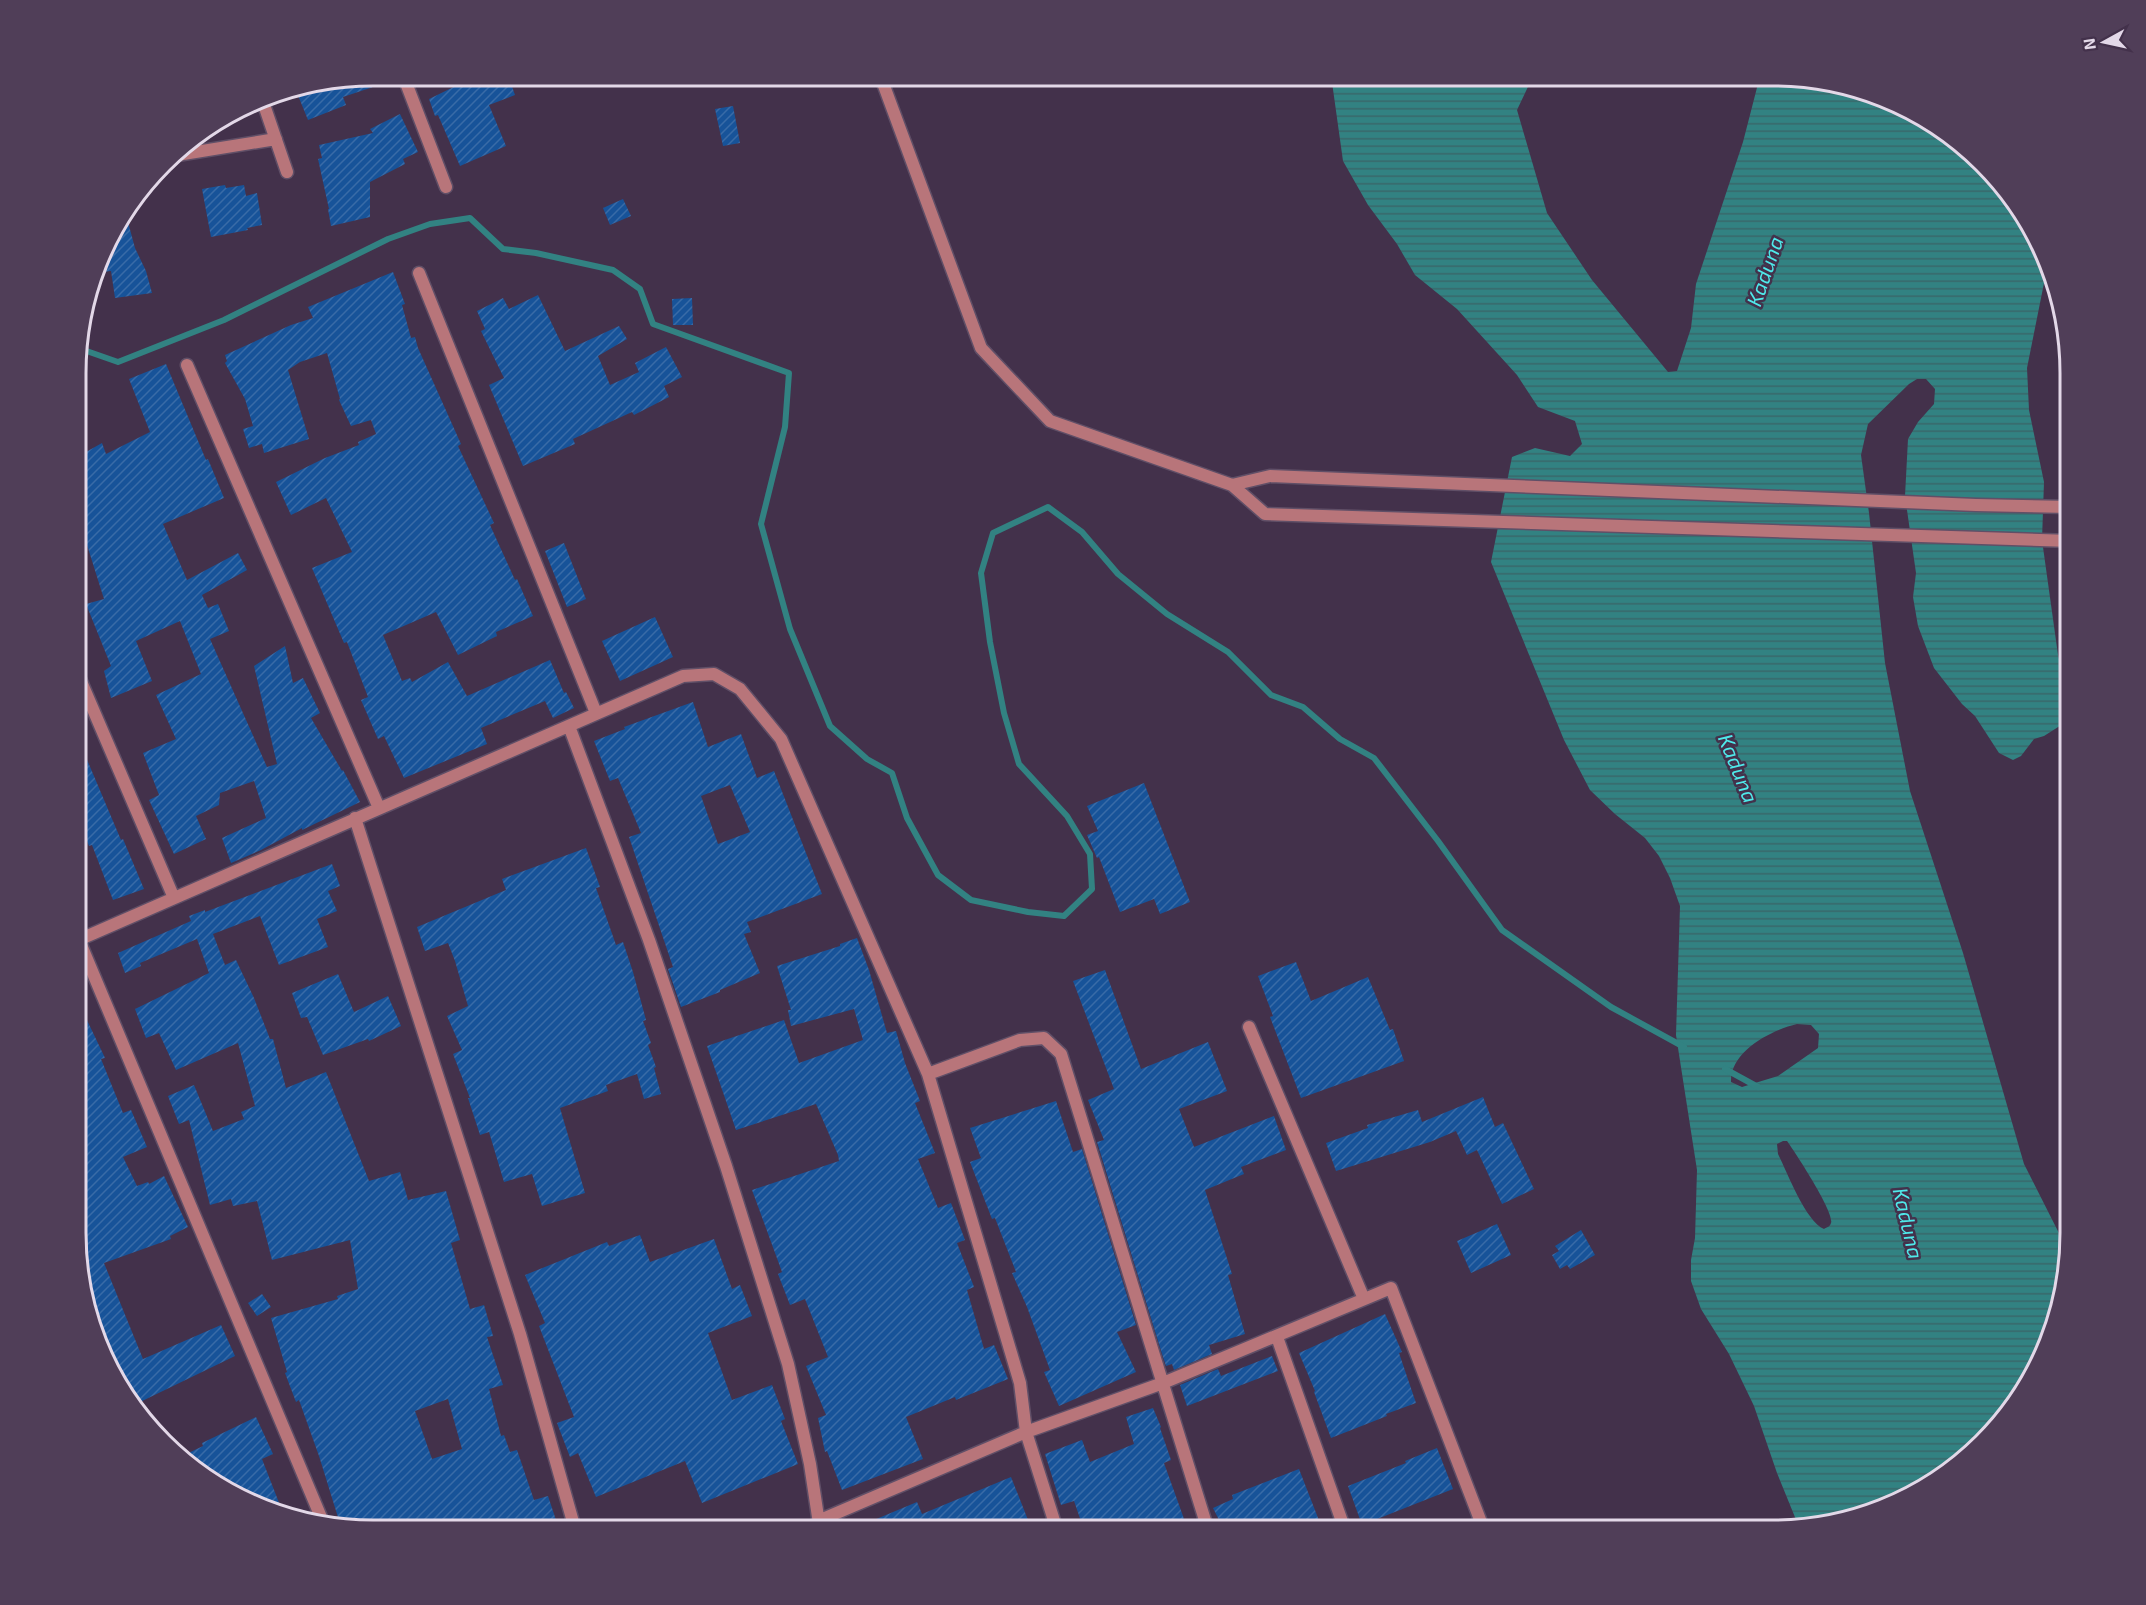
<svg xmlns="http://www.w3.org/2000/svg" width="2146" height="1605" font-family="'Exo 2',sans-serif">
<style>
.water{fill:url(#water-rules);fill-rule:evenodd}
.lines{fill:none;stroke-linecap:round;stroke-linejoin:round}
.stream{stroke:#328282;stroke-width:6}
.building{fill:url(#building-hatch);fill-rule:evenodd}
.minor-casing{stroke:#604f67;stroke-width:15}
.tertiary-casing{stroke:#604f67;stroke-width:15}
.minor{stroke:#b8757a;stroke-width:12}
.tertiary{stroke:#b8757a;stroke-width:12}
.labels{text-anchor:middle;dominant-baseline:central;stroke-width:5;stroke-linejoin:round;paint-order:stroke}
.water-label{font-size:21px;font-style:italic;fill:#4fe9ea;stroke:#43314b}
.rim{fill:none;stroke:#e3d8e8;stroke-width:3}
</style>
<defs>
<pattern id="water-rules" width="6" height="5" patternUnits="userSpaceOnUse" patternTransform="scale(1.5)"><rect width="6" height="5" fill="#328282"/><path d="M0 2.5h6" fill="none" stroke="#39686a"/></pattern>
<pattern id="building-hatch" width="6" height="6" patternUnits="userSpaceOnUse" patternTransform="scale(1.5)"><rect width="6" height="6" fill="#175399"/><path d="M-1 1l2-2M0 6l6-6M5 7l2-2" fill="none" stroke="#396ba7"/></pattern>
</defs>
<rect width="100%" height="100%" fill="#43314b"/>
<path class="water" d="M1331 75 1533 76 1517 110 1547 213 1592 280 1668 372 1677 371 1691 328 1696 284 1743 142 1760 76H1793L1887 98 1969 149 2040 241 2048 263 2027 368 2029 410 2044 482 2042 540 2058 655 2067 692 2066 722 2044 736 2034 739 2021 756 2013 760 1999 753 1975 716 1962 704 1934 668 1918 626 1913 597 1916 573 1905 496 1908 439 1918 422 1934 404 1935 389 1926 379H1917L1909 384 1868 424 1861 455 1869 513 1885 663 1910 791 1963 953 2024 1164 2070 1255 2048 1347 1997 1428 1905 1499 1832 1524 1799 1527 1777 1473 1754 1406 1729 1354 1701 1309 1691 1281V1260L1695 1238 1697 1170 1676 1035 1680 906 1670 878 1659 856 1645 838 1615 814 1590 790 1564 740 1491 562 1512 457 1535 448 1570 456 1582 444 1575 421 1538 407 1517 375 1457 309 1415 275 1397 244 1368 205 1343 161ZM1797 1024 1811 1025 1819 1034 1818 1048 1778 1076 1742 1087 1731 1082C1730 1051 1771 1030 1797 1024ZM1783 1141H1787C1795 1152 1835 1213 1831 1223 1830 1227 1827 1227 1824 1229 1806 1222 1787 1172 1778 1154L1777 1144Z"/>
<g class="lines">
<path class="stream" d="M78 348 118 362 224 320 388 239 430 224 470 218 503 249 536 253 613 270 640 289 653 324 789 373 785 427 761 524 790 629 830 726 867 759 892 773 907 818 938 875 971 900 1028 912 1064 916 1092 889 1090 854 1067 816 1019 764 1004 713 990 642 981 573 993 533 1048 507 1082 532 1118 574 1167 614 1228 652 1271 695 1303 707 1340 739 1374 758 1438 841 1502 930 1611 1007 1684 1047
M1725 1069 1758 1087"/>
</g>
<path class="building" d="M372 75H387L388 82 343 97 346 105 308 120 295 88Z
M466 75H508L515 95 489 105 506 146 460 166 438 115 435 116 429 99 468 80Z
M733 106 740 143 723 146 715 109Z
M400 114 418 152 403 159 405 164 370 182V217L331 226 328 209H329L318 159 322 158 319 145 373 133 370 129Z
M225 185 226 188 244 185 246 196 257 193 262 225 247 228 248 230 211 237 202 189Z
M623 199 631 216 610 225 603 208Z
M125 211 135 248 146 271 152 293 115 298 111 271 103 272 102 262 115 224Z
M393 272 405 304 402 305 411 338 415 337 418 348 461 444 458 446 494 523 490 525 515 580 517 579 533 616 496 632 497 636 458 655 436 612 383 635 402 681 410 678 412 682 448 662 467 696 550 660 564 693 566 692 574 708 553 718 545 701 481 728 487 744 404 778 384 736 378 739 361 700 368 697 347 642 344 643 312 568 352 552 326 498 291 515 276 482 325 458 359 445 358 442 376 434 371 420 351 426 339 400 340 399 327 353 300 362 288 370 309 439 264 453 262 444 249 448 243 429 253 426 245 399 225 363 227 361 225 355 291 325 313 318 308 307Z
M538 295 565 351 619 326 627 339 598 356 610 385 639 372 635 363 666 347 682 377 664 386 669 397 634 415 632 412 573 439 575 444 523 466 489 385 504 378 481 331 485 329 477 311 503 298 509 309Z
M692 298 693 325H673L672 299Z
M166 364 206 460 208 459 224 498 163 524 187 580 238 553 247 570 202 595 208 608 218 604 229 631 210 639 267 767 277 764 254 666 285 646 293 683 303 678 320 713 311 718 342 771 343 770 360 802 302 830V828L261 850 231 863 222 838 266 818 254 781 220 793 219 805 196 816 206 839 174 854 149 800 159 795 143 753 176 739 156 695 201 674 180 621 136 641 152 681 111 698 104 671 111 666 86 604 104 599 87 545 77 549V457L102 443 106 454 150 432 129 379Z
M564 543 586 599 567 607 545 551Z
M655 617 673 657 620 681 602 641Z
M693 702 708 747 741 734 757 778 774 771 822 894 747 922 751 932 744 934 760 973 720 990V992L681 1007 668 969 673 967 629 837 641 833 618 778 610 781 594 741 625 729 624 727ZM730 785 750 832 718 844 701 796Z
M77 736 121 840 123 839 144 889 113 900 92 845 89 846 77 817Z
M1144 783 1190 902 1160 914 1154 899 1120 912 1099 857 1097 858 1087 835 1098 831 1087 806Z
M586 848 600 887 596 888 616 945 623 942 633 972 646 1020 643 1021 651 1043 648 1045 656 1067 654 1068 661 1094 644 1099 637 1074 606 1085 608 1091 560 1108 585 1193 542 1206 532 1174 504 1182 489 1132 480 1135 468 1098H470L453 1054 462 1050 447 1016 468 1006 455 961 448 943 425 951 417 927 506 890 502 879Z
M332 864 340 886 328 891 337 911 317 919 328 947 279 965 260 916 213 934 225 965 236 960 254 998 270 1039H273L286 1088 326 1072 369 1181 400 1172 408 1200 446 1191 460 1240 451 1243 470 1309 484 1305 493 1336 487 1337 503 1385 489 1389 501 1436 504 1435 510 1452 517 1450 534 1500 548 1496 559 1529H353L341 1527 319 1456 299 1400 296 1402 285 1373 287 1372 271 1318 338 1299 337 1296 358 1289 350 1240 272 1260 257 1201 233 1206 231 1199 210 1205 189 1120 179 1124 168 1096 194 1085 213 1131 244 1119 241 1112 255 1106 238 1043 176 1070 159 1033 146 1038 135 1009 209 973 197 939 140 963 141 966 125 973 118 953 191 921 189 916 205 910V912ZM448 1399 462 1449 432 1459 415 1411Z
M857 938 869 970 887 1033 896 1031 905 1063 920 1101 915 1103 935 1153 918 1159 938 1208 951 1203 965 1240 957 1243 974 1287 967 1290 984 1349 994 1345 1008 1379 956 1400 955 1397 906 1417 923 1459 842 1490 827 1451 825 1452 818 1418 826 1415 806 1366 828 1357 805 1299 790 1305 778 1274 782 1272 752 1190 839 1161 838 1155 816 1104 736 1130 707 1046 784 1020 799 1063 863 1040 854 1009 791 1026 788 1010H791L777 966 840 946V944Z
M1296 962 1311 1001 1368 977 1390 1030 1393 1029 1404 1061 1301 1098 1270 1017 1273 1016 1258 976Z
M1105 970 1141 1069 1208 1042 1227 1091 1179 1109 1194 1147 1274 1116 1286 1150 1241 1167 1244 1174 1205 1190 1232 1274 1228 1275 1245 1334 1209 1345 1212 1354 1174 1370 1172 1364 1166 1366 1162 1354 1097 1142 1104 1140 1088 1100 1114 1089 1073 981Z
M338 974 354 1012 388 996 401 1026 369 1041 368 1039 323 1055 307 1017 301 1018 292 993Z
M76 997 105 1058 101 1059 123 1113 131 1110 147 1147 123 1157 137 1186 148 1182 149 1184 164 1176 188 1227 170 1236 171 1239 104 1263 143 1359 221 1325 235 1356 136 1404 115 1376 98 1336 89 1300 93 1299 76 1252Z
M1483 1097 1495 1127 1503 1123 1534 1189 1502 1204 1477 1150 1467 1155 1456 1131 1430 1142 1336 1171 1326 1143 1368 1128 1367 1125 1418 1110 1422 1122Z
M1056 1101 1073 1152 1082 1149 1136 1325 1117 1332 1136 1372 1059 1406 1044 1372 1050 1370 1027 1307 1012 1273 1016 1272 995 1218 992 1219 970 1162 981 1158 970 1128Z
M1497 1224 1511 1255 1471 1273 1457 1241Z
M1581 1230 1595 1255 1570 1269 1567 1265 1560 1269 1552 1255 1559 1251 1555 1246Z
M640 1235 650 1262 714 1239 732 1289 740 1285 752 1316 708 1333 732 1400 772 1385 785 1419 781 1421 798 1464 702 1503 685 1461 596 1497 578 1453 570 1457 557 1423 574 1417 539 1326 545 1323 525 1275 607 1242 609 1246Z
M262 1294 271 1307 257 1316 248 1303Z
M1385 1314 1402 1352 1399 1353 1416 1403 1386 1414 1387 1416 1331 1438 1314 1392 1315 1391 1299 1353Z
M1272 1356 1278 1371 1187 1406 1180 1385 1218 1369 1221 1376Z
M1153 1408 1161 1427 1160 1428 1171 1460 1164 1463 1188 1530H1084L1074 1501 1061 1505 1045 1454 1082 1440 1090 1462 1134 1444 1126 1417Z
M256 1417 273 1454 262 1459 283 1513 259 1508 178 1458 203 1446 202 1443Z
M1437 1448 1453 1489 1362 1525 1348 1486 1406 1463 1405 1461Z
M1299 1469 1320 1523 1301 1530H1224L1213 1508 1233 1499 1232 1495Z
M1011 1477 1032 1530H850L917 1502 922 1514Z"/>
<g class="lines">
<g class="minor-casing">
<path id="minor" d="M403 75 446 187
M262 99 287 172
M171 156 276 139
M419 273 596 713
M187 365 379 808
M77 672 174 898
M569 726 649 940 726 1166 788 1364 810 1464 820 1530
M355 818 520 1334 575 1529
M79 940 323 1522
M76 941 683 676 714 674 740 689 781 739 928 1074 1020 1383 1026 1432 1057 1530
M1249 1027 1364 1299
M928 1074 1020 1040 1044 1038 1061 1054 1208 1530
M1277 1337 1345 1530
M818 1521 1026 1432 1163 1383 1391 1288 1484 1530"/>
</g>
<g class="tertiary-casing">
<path id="tertiary" d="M880 75 981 348 1050 421 1232 485 1265 514 2071 541
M1232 485 1270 476 1976 505 2071 507"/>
</g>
<use href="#minor" class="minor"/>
<use href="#tertiary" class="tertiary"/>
</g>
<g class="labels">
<g class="water-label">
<text transform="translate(1764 271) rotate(-71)">Kaduna</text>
<text transform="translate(1739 768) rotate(68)">Kaduna</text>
<text transform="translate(1909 1223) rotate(77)">Kaduna</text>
</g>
</g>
<path d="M0 0H2146V1605H0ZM373 86H1773A287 287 0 0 1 2060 373V1233A287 287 0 0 1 1773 1520H373A287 287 0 0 1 86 1233V373A287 287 0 0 1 373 86Z" fill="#503e58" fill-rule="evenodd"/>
<path class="rim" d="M373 86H1773A287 287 0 0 1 2060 373V1233A287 287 0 0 1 1773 1520H373A287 287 0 0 1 86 1233V373A287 287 0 0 1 373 86Z"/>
<g transform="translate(2104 42) rotate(262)" stroke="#43314b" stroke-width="4.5" paint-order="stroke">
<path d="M0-4.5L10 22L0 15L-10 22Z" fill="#e3d8e8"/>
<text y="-9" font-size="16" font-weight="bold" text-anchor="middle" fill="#e3d8e8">N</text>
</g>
</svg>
